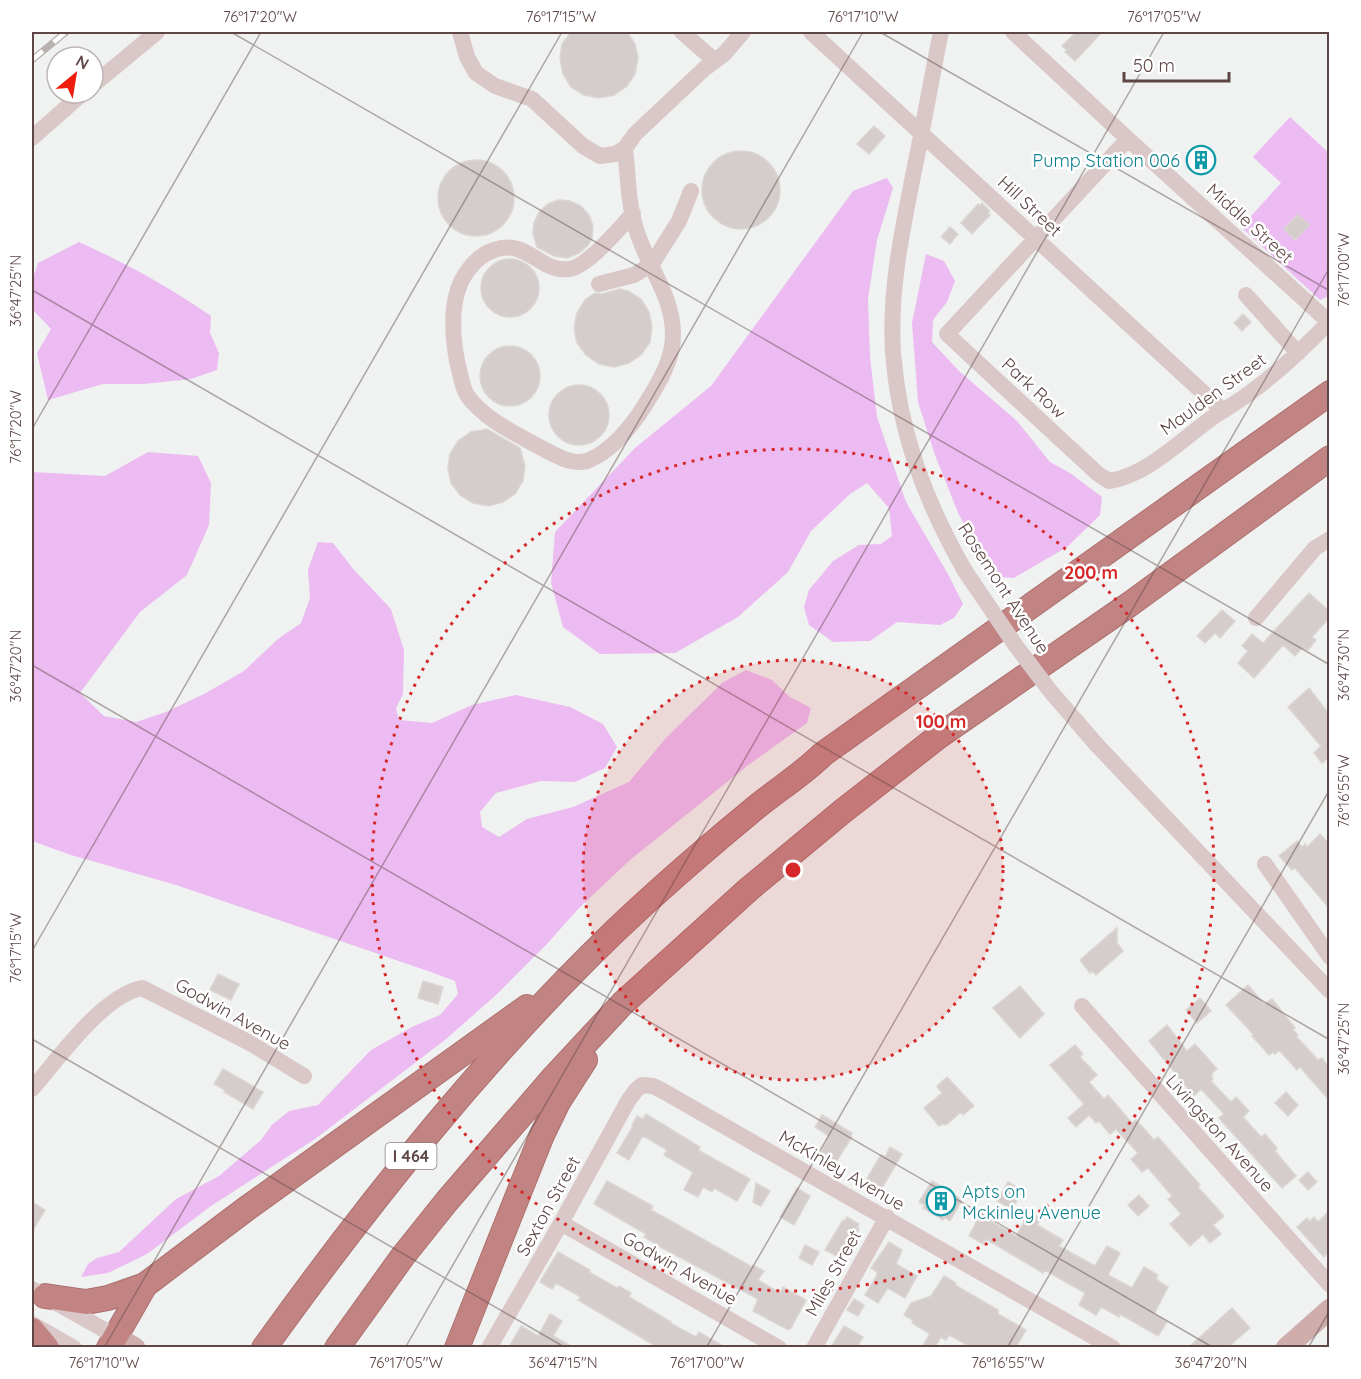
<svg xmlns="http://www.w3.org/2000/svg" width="1361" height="1379" font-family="Quicksand,sans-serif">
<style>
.green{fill:#ecbbf2}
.building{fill:#d4cdcb;stroke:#dbd5d3;stroke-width:1.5}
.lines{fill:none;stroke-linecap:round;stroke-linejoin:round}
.highway-casing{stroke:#ad706f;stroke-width:26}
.minor{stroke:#dac8c8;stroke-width:16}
.major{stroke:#d0adad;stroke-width:21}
.highway{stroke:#c28483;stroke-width:24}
.rail-casing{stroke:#bab2b1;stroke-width:7}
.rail{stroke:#fff;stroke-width:4.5;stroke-dasharray:14;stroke-linecap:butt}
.minor-bridge{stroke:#dac8c8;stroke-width:16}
.ticks{fill:none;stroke:#5e4646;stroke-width:1.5;stroke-opacity:0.45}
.ring{fill:none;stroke:#d62828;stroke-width:3;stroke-dasharray:3 6}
.labels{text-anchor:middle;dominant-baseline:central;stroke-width:5;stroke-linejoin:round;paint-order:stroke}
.shield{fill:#fff;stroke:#8e7e7e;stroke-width:1.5}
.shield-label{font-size:16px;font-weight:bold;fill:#5e4646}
.culture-label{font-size:18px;fill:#0d838f;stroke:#fff;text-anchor:end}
.street-label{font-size:18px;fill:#5e4646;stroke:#fff}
.centre{fill:#d62828;stroke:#fff;stroke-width:3}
.ring-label{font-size:18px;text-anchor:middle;font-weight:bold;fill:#d62828;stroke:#fff;stroke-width:5;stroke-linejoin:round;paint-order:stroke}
.neatline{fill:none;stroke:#5e4646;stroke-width:2}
.ticks-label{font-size:15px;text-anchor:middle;fill:#5e4646}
</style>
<rect width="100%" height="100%" fill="#eff2f0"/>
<path class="green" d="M1290 117 1329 153V296L1320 300 1241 227 1281 183 1253 157Z
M887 178 893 188 877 240 868 299 870 357 877 417 906 502 949 576 963 604 954 618 940 625 897 622 870 641 833 642 809 625 804 607 809 590 833 561 859 545 881 544 892 536 889 508 867 483 850 494 811 531 788 572 738 617 675 653 600 654 563 627 551 583 555 532 635 448 711 386 853 191Z
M79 242C126 263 169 287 211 316L210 333 219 353 217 370 191 379 144 384H103L48 400 37 353 51 329 32 309V281L38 263Z
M926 254 944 261 955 281 947 302 933 320 932 342 959 371 1017 421 1050 462 1070 473 1102 497 1100 515 1067 547 1014 578 999 577 985 561 959 515 935 455 918 402 912 323Z
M148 452 198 456 211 483 209 525 187 575 140 612 80 693 104 716 136 722 166 712 204 694 244 671 278 639 301 623 310 598 308 570 318 542 333 543 355 571 391 609 404 650 403 694 396 708 399 720 432 723 472 705 516 695 570 707 603 724 617 747 605 768 575 782 541 781 496 793 480 812 482 827 499 837 527 819 573 807 629 782 666 738 722 683 746 670 772 680 790 697 811 708 807 723 747 766 630 860 578 909 547 944 496 995 445 1040 315 1139 211 1206 147 1254 108 1273 81 1277 88 1264 97 1258 119 1252 176 1199 219 1176 261 1140 272 1125 289 1111 318 1105 371 1050 412 1027 440 1015 458 994 455 981 428 971 176 885 71 855 32 841V472L105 476Z"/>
<path class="building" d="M571 32H627L635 44 638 58 635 74 627 86 614 95 599 98 584 95 571 87 563 74 560 59 562 44Z
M1076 32H1102L1075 61 1065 52 1067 50 1062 46Z
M874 126 885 136 869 154 857 144Z
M702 190a39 39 0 1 1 78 0a39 39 0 1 1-78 0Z
M438 198a38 38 0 1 1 76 0a38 38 0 1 1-76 0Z
M559 200 570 201 581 206 589 215 593 226 592 238 588 245 579 253 567 258 554 256 537 247 533 234 534 223 539 212 548 204Z
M982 203 990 211 988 213 990 215 972 234 961 223 978 204 980 206Z
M1298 215 1309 225 1295 240 1284 229Z
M950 227 958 234 950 244 941 237Z
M481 288a29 29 0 1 1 58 0a29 29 0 1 1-58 0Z
M620 289 628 291 641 299 649 312 652 327 650 342 641 355 629 363 614 367 599 364 586 355 577 343 574 328 577 313 585 300 595 293 602 294Z
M1243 314 1251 322 1242 331 1234 323Z
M480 376a30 30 0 1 1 60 0a30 30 0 1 1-60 0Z
M549 415a30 30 0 1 1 60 0a30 30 0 1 1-60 0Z
M487 429 520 448 525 466 523 481 515 494 503 502 488 506 473 503 460 495 451 483 448 468 450 454 458 441 471 432Z
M1309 593 1329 611V618L1312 637 1316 640 1308 650 1302 648 1295 656 1283 645 1254 678 1238 663 1248 651 1242 646 1252 634 1263 643Z
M1222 610 1235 621 1220 638 1215 633 1205 643 1197 636Z
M1309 688 1329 714V757L1322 763 1314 753 1321 746 1288 707Z
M1320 834 1329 844V908L1295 868 1292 870 1279 856 1297 841 1302 847 1305 844 1307 847Z
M1117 928V943L1123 951 1096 975 1092 971 1090 973 1080 960Z
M218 974 239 984 231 1000 210 990Z
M423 981 443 987 438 1004 418 998Z
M1248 985 1264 1004 1272 999 1295 1028 1293 1030 1298 1035 1296 1036 1318 1060 1322 1058 1329 1068V1100L1300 1067 1297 1070 1279 1050 1275 1054 1273 1052 1269 1055 1252 1036 1254 1035 1226 1005Z
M1020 986 1044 1014 1020 1038 993 1008Z
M1200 998 1211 1011 1197 1023 1186 1010Z
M1167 1025 1187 1051 1195 1044 1217 1069 1212 1073 1213 1074 1211 1076 1213 1079 1211 1081 1231 1102 1236 1097 1249 1111 1243 1117 1261 1137 1265 1134 1277 1148 1275 1151 1296 1176 1282 1188 1219 1118 1224 1114 1201 1089 1194 1096 1149 1041Z
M1075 1045 1083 1054 1080 1057 1097 1075 1089 1082 1104 1099 1108 1095 1132 1123 1136 1120 1154 1140 1158 1137 1200 1185 1198 1187 1224 1216 1213 1225 1221 1234 1210 1243 1203 1234 1190 1246 1170 1224 1181 1214 1168 1199 1172 1196 1148 1168 1142 1172 1131 1159 1138 1153 1116 1129 1110 1134 1099 1121 1096 1123 1089 1115 1076 1127 1068 1118 1084 1104 1050 1065Z
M223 1069 263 1092 253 1109 224 1092 225 1090 214 1084Z
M947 1077 974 1106 963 1115 961 1112 946 1125 942 1124 939 1126 924 1108 942 1093 937 1086Z
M1286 1092 1298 1105 1288 1116 1275 1103Z
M646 1114 700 1147 698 1150 750 1179 737 1201 714 1188 712 1192 703 1187 698 1197 684 1190 693 1172 664 1155 667 1150 647 1138 642 1137 629 1160 617 1153 633 1126 632 1125 637 1116 643 1119Z
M822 1115 852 1133 850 1137H852L834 1165 819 1156 829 1136 815 1127Z
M890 1147 902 1154 879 1193 864 1184 879 1158 882 1155 885 1157Z
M1308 1172 1317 1182 1308 1190 1299 1180Z
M607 1181 653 1206 651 1210 678 1225 752 1267 753 1265 764 1271 758 1280 780 1293 783 1287 806 1300 791 1328 788 1330 753 1311 758 1299 664 1249 644 1237 646 1234 594 1204Z
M932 1181 962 1200 950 1221 944 1217 943 1220 923 1208 925 1205 919 1202Z
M1008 1182 1023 1191 1012 1209 997 1201Z
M756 1183 770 1191 761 1206 753 1202Z
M797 1188 810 1196 794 1225 780 1217Z
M1139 1195 1149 1206 1138 1216 1128 1205Z
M32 1202 45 1210 32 1232Z
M1329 1211V1251L1324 1257 1297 1227 1307 1218 1310 1221 1314 1217 1318 1222Z
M1030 1212 1041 1219 1037 1225 1063 1240 1059 1246 1095 1266 1107 1246 1120 1253 1108 1275 1132 1288 1144 1267 1158 1275 1156 1279 1168 1287 1154 1314 1167 1322 1158 1336 1120 1314 1119 1317 1101 1307 1096 1315 1079 1305 1085 1293 1045 1270 1043 1273 986 1239 983 1244 969 1236 980 1215 1016 1236Z
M847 1217 859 1224 857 1228 859 1229 842 1258 839 1257 825 1250 843 1220 845 1221Z
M889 1242 902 1250 896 1264 917 1276 905 1298 888 1288 878 1303 865 1295 877 1275V1272L871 1268Z
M805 1245 819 1252 812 1265 799 1258Z
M558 1252 590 1270 589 1272 617 1288 619 1286 631 1293 629 1297 671 1322 670 1323 696 1337 699 1332 725 1347H657L578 1300 581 1297 556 1283 552 1289 540 1282Z
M944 1276 956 1283 955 1285 998 1310V1314L1026 1330 1016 1347H971L949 1335 946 1340 941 1337 935 1347H922L930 1334 912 1323 913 1320 904 1315 911 1303 931 1296Z
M854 1299 864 1305 858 1316 847 1310Z
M1232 1308 1250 1328 1228 1347H1189Z
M550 1314 562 1321 553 1336 573 1347H509L521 1326 538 1336Z
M844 1326 863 1337 857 1347H831Z"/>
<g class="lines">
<g class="highway-casing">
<path id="highway" d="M45 1296 86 1302 108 1298 145 1285 246 1209 527 1007
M32 1330 47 1348
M109 1348 145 1285
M264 1348C369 1202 483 1059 612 934 656 892 702 852 748 814 772 793 801 776 823 754L1330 393
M337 1348 403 1256 447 1201 554 1077 622 1004 749 889 843 811 939 736 1130 604 1330 458
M457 1348 542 1135 558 1102 585 1060"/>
</g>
<path class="minor" d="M460 32 467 57 476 73 495 86 532 99 583 146 600 156 615 154 625 148 635 134 704 69 724 54 743 32
M682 32 715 61
M811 32 1222 410
M941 32C932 76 924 121 915 166 903 226 889 290 893 352 899 432 925 501 965 571
M1013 32 1128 139 1329 322
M93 85 157 32
M32 138 83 93
M1128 139 947 334 1098 474 1109 481C1147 475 1179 442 1209 420 1223 410 1238 402 1251 392 1280 371 1305 347 1330 321
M625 148C628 175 628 203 636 229 647 266 673 295 673 335 673 361 658 384 645 405 632 426 611 452 587 461 571 466 549 452 536 445 512 432 483 418 467 395 463 389 462 380 460 374 452 342 447 296 469 269 475 261 484 253 494 250 527 238 540 273 569 269 588 267 619 228 633 214
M599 284 634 275 652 264 679 221 691 191
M1246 295 1298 353
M1256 618 1315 548 1330 539
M1096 744 1330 991
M1265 864 1330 957
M1082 1006 1330 1285
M32 1089C59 1058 102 996 142 988L250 1043 304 1076
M561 1223 779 1348
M32 1289 115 1336
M32 1324 74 1348
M489 1348 561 1223 628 1101 636 1090 642 1085 653 1086 663 1091 1113 1348
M814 1348 887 1217"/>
<path class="major" d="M115 1336 135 1348
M1286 1348 1330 1309"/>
<use href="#highway" class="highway"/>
<g class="rail-casing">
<path id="rail" d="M32 60 66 32"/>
</g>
<use href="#rail" class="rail"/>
<path class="minor-bridge" d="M965 571 1016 646 1051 692 1096 744"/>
</g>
<path class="ticks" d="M231 32 1330 665M880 32 1330 291M32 290 1330 1040M32 429 261 32M32 665 1214 1348M32 951 562 32M32 1039 566 1348M104 1348 863 32M405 1348 1164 32M706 1348 1330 267M1007 1348 1330 789M1308 1348 1330 1310"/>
<circle cx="793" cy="870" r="210" fill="#d62828" fill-opacity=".12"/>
<g class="ring">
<circle cx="793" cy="870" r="210"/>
<circle cx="793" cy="870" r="421"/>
</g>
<defs>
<g id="building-ring" transform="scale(1.5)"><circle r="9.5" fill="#fff" stroke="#0f9aa8" stroke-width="1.5"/><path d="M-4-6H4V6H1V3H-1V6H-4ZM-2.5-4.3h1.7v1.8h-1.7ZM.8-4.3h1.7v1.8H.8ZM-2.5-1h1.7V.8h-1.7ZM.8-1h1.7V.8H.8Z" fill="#0f9aa8"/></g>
</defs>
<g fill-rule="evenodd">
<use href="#building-ring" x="1201" y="160"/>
<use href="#building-ring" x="941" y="1201"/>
</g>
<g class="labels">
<rect class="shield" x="385.5" y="1143" width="51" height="26" rx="4.5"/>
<g class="shield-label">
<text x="411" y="1156">I 464</text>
</g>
<g class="culture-label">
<text x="1180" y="160">Pump Station 006</text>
<text x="962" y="1191" text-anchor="start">Apts on<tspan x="962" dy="21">Mckinley Avenue</tspan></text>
</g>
<g class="street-label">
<text transform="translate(1030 206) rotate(43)">Hill Street</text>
<text transform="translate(1250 223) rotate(42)">Middle Street</text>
<text transform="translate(1034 388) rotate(43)">Park Row</text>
<text transform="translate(1213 394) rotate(-36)">Maulden Street</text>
<text transform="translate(1004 588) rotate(57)">Rosemont Avenue</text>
<text transform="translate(233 1014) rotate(29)">Godwin Avenue</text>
<text transform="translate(1220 1133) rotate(48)">Livingston Avenue</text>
<text transform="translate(842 1170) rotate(30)">McKinley Avenue</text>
<text transform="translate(548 1206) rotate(-61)">Sexton Street</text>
<text transform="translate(680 1268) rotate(30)">Godwin Avenue</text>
<text transform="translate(833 1273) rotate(-61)">Miles Street</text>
</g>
</g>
<circle cx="793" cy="870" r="9" class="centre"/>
<g class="ring-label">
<text x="1091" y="579">200 m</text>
<text x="941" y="728">100 m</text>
</g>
<rect width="1361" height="1379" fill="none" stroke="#ffffff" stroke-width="66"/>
<g transform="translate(75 75) rotate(30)"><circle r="28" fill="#ffffff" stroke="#bfb5b5" stroke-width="1.5"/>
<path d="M0-4.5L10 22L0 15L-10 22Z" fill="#ef1b0c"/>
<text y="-9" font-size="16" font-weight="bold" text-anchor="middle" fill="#5e4646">N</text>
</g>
<path d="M1124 72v9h105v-9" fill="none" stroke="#5e4646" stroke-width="3"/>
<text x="1133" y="72" font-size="18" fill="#5e4646" stroke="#ffffff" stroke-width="4.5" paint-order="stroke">50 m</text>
<rect x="33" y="33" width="1295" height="1313" class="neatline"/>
<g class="ticks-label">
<text x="260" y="22">76°17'20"W</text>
<text x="561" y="22">76°17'15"W</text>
<text x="863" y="22">76°17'10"W</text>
<text x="1164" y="22">76°17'05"W</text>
<text transform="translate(1344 270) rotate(-90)" y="5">76°17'00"W</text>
<text transform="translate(16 291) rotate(-90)" y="5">36°47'25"N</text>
<text transform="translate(16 427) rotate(-90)" y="5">76°17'20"W</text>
<text transform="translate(1344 665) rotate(-90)" y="5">36°47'30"N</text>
<text transform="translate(16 666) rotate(-90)" y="5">36°47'20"N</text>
<text transform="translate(1344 791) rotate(-90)" y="5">76°16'55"W</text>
<text transform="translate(16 948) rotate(-90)" y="5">76°17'15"W</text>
<text transform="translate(1344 1039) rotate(-90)" y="5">36°47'25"N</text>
<text x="104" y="1368">76°17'10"W</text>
<text x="406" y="1368">76°17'05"W</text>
<text x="563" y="1368">36°47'15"N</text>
<text x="707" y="1368">76°17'00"W</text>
<text x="1008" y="1368">76°16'55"W</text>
<text x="1211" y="1368">36°47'20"N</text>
</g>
</svg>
